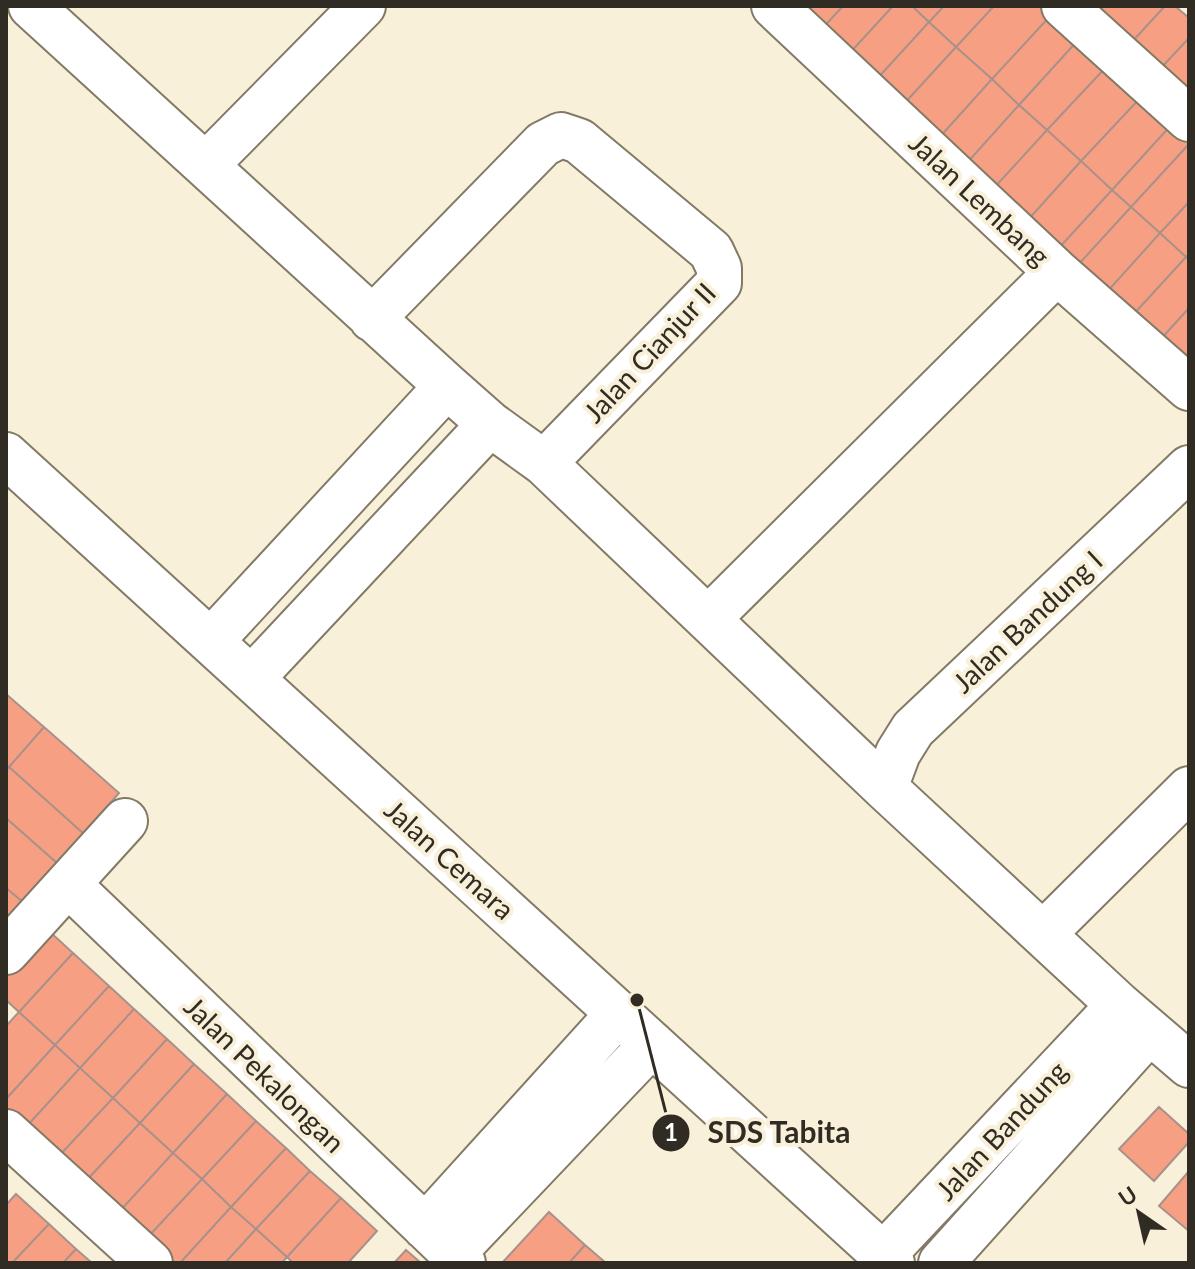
<svg xmlns="http://www.w3.org/2000/svg" width="1195" height="1269" font-family="Lato,sans-serif">
<style>
.building{fill:#f79f83;stroke:#a8918a;stroke-width:2}
.lines{fill:none;stroke-linecap:round;stroke-linejoin:round}
.street-casing{stroke:#827a66;stroke-width:48}
.street{stroke:#fff;stroke-width:44}
.labels{text-anchor:middle;dominant-baseline:central;stroke-width:8;stroke-linejoin:round;paint-order:stroke}
.street-label{font-size:28px;fill:#302c24;stroke:#f9f0da}
.leader{fill:none;stroke:#302c24;stroke-width:3}
.callout-dot{fill:#302c24;stroke:#f9f0da;stroke-width:3}
.mark-label{font-size:24px;text-anchor:middle;font-weight:bold;fill:#fff}
.callout-label{font-size:30px;text-anchor:middle;font-weight:bold;fill:#302c24;stroke:#f9f0da;stroke-width:8;stroke-linejoin:round;paint-order:stroke}
</style>
<rect width="100%" height="100%" fill="#f9f0da"/>
<path class="building" d="M793 6H843L820 31Z
M843 6H893L847 56 820 31Z
M893 6H912L929 22 875 81 847 56Z
M912 6H944L929 22Z
M944 6H994L956 47 929 22Z
M994 6H1046L1053 13 992 79 956 47Z
M1101 6H1165L1130 44 1095 13Z
M1165 6H1175L1189 18V38L1159 70 1130 44Z
M1053 13 1080 38 1019 105 992 79Z
M929 22 956 47 902 106 875 81Z
M1080 38 1109 64 1047 130 1019 105Z
M1189 38V90L1159 70Z
M956 47 992 79 938 139 902 106Z
M1109 64 1143 95 1081 161 1047 130Z
M992 79 1019 105 966 164 938 139Z
M1143 95 1173 123 1112 190 1081 161Z
M1019 105 1047 130 993 189 966 164Z
M1173 123 1189 137V144L1131 207 1112 190Z
M1047 130 1081 161 1027 221 993 189Z
M1189 144V202L1160 233 1131 207Z
M1081 161 1112 190 1058 249 1027 221Z
M1112 190 1131 207 1077 266 1058 249Z
M1189 202V254L1186 257 1160 233Z
M1131 207 1160 233 1106 293 1077 266Z
M1160 233 1186 257 1132 316 1106 293Z
M1186 257 1189 260V308L1159 341 1132 316Z
M1189 308V369L1159 341Z
M6 694 44 727 9 767 6 765Z
M44 727 119 793 84 834 9 767Z
M9 767 84 834 57 863 6 818V771Z
M6 818 57 863 23 902 6 888Z
M6 888 23 902 6 921Z
M49 931 73 953 19 1012 6 1000V977Z
M73 953 109 986 55 1045 19 1012Z
M109 986 134 1009 80 1068 55 1045Z
M134 1009 167 1039 113 1098 80 1068Z
M19 1012 55 1045 6 1099V1026Z
M167 1039 194 1064 140 1123 113 1098Z
M55 1045 80 1068 26 1127 6 1109V1099Z
M194 1064 227 1094 173 1153 140 1123Z
M80 1068 113 1098 58 1157 26 1127Z
M227 1094 256 1121 202 1179 173 1153Z
M113 1098 140 1123 85 1182 58 1157Z
M1159 1107 1189 1134V1142L1154 1181 1119 1149Z
M256 1121 286 1148 231 1207 202 1179Z
M140 1123 173 1153 119 1212 85 1182Z
M286 1148 310 1171 256 1229 231 1207Z
M173 1153 202 1179 147 1238 119 1212Z
M310 1171 341 1198 287 1257 256 1229Z
M1189 1171V1231L1159 1206Z
M202 1179 231 1207 180 1263H174L147 1238Z
M16 1194 49 1224 12 1263H6V1205Z
M341 1198 377 1231 348 1263H293L287 1257Z
M231 1207 256 1229 225 1263H180Z
M549 1212 585 1245 569 1263H502Z
M49 1224 76 1249 63 1263H12Z
M256 1229 287 1257 282 1263H225Z
M585 1245 606 1263H569Z
M76 1249 92 1263H63Z
M406 1250 421 1263H394Z"/>
<g class="lines">
<g class="street-casing">
<path id="street" d="M31 6 447 386 490 424 544 463 885 788 1119 1005 1189 1065
M774 6 1057 272 1189 388
M1064 6 1189 119
M206 165 363 6
M372 319 543 144 561 135 579 141 711 251 719 268V283L544 463
M6 455 892 1263
M709 618 1057 272
M211 641 447 386
M252 678 490 424
M885 788 898 753 913 729 1189 468
M68 884 463 1263
M1043 934 1189 789
M6 952 125 821
M6 1132 150 1263
M425 1227 619 1013
M453 1253 652 1044
M883 1255 1119 1005
M941 1263 1149 1032"/>
</g>
<use href="#street" class="street"/>
</g>
<g class="labels">
<g class="street-label">
<text transform="translate(980 199) rotate(43)">Jalan Lembang</text>
<text transform="translate(649 352) rotate(-47)">Jalan Cianjur II</text>
<text transform="translate(1027 621) rotate(-43)">Jalan Bandung I</text>
<text transform="translate(450 859) rotate(42)">Jalan Cemara</text>
<text transform="translate(265 1074) rotate(44)">Jalan Pekalongan</text>
<text transform="translate(1001 1130) rotate(-47)">Jalan Bandung</text>
</g>
</g>
<path class="leader" d="M637 1000L671 1133"/>
<g class="callout-dot">
<circle cx="637" cy="1000" r="8"/>
<circle cx="671" cy="1133" r="20"/>
</g>
<g class="mark-label">
<text x="671" y="1141">1</text>
</g>
<g class="callout-label">
<text x="779" y="1143">SDS Tabita</text>
</g>
<rect width="1195" height="1269" fill="none" stroke="#302c24" stroke-width="16"/>
<g transform="translate(1139 1213) rotate(326)" stroke="#f9f0da" stroke-width="6" paint-order="stroke">
<path d="M0-6L14 30L0 20L-14 30Z" fill="#302c24"/>
<text y="-12" font-size="22" font-weight="bold" text-anchor="middle" fill="#302c24">U</text>
</g>
</svg>
